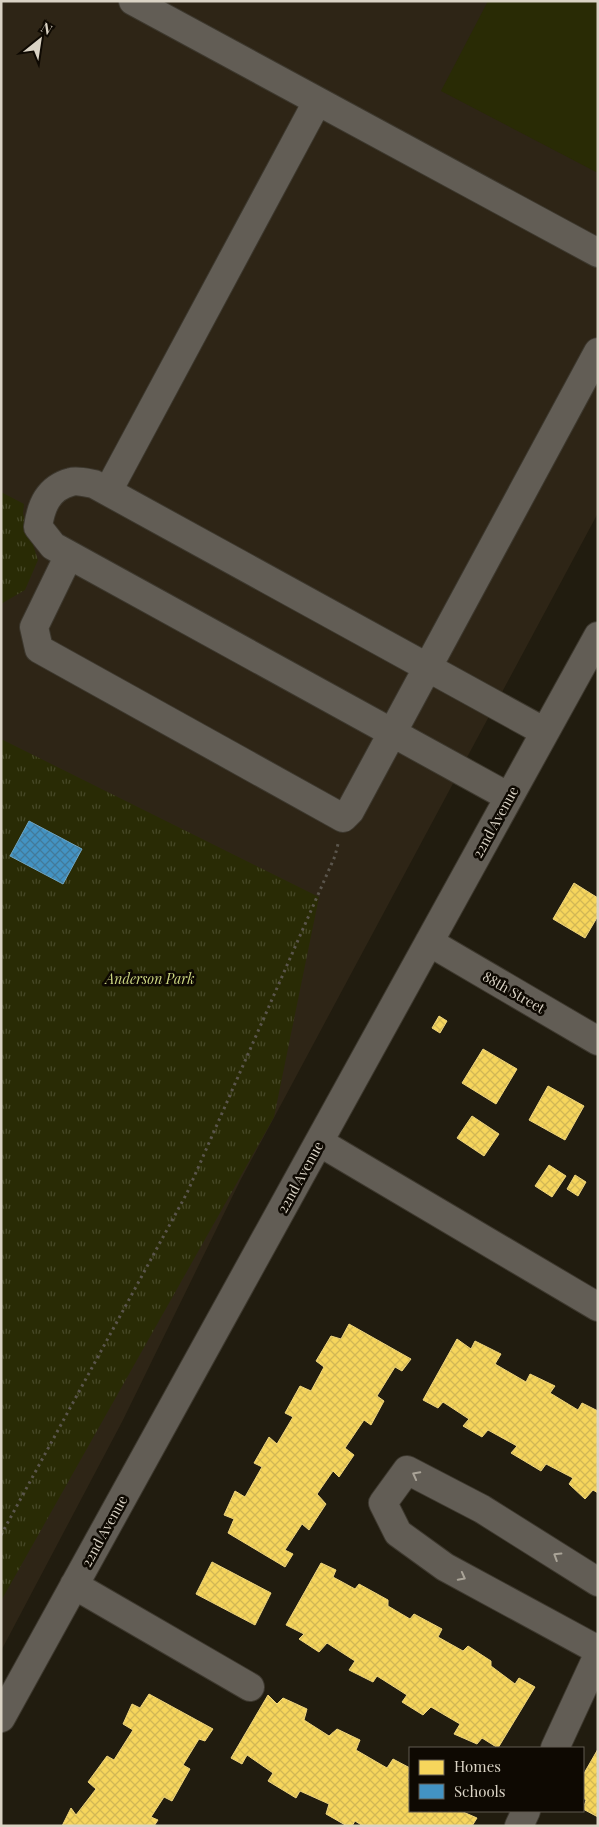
<svg xmlns="http://www.w3.org/2000/svg" width="599" height="1827" font-family="'Playfair Display',serif">
<style>
.education{fill:#2e2516}
.grass{fill:#292b05}
.park{fill:url(#park-tufts)}
.homes{fill:url(#homes-cross-hatch);stroke:#eed47c}
.schools{fill:url(#schools-cross-hatch);stroke:#70a6c4}
.lines{fill:none;stroke-linecap:round;stroke-linejoin:round}
.minor-casing{stroke:#3d382e;stroke-width:30}
.path{stroke:#5a554c;stroke-width:3;stroke-dasharray:2.5 4;stroke-linecap:butt}
.minor{stroke:#625d55;stroke-width:28}
.oneway{stroke:#aaa498}
.labels{text-anchor:middle;dominant-baseline:central;stroke-width:5;stroke-linejoin:round;paint-order:stroke}
.street-label{font-size:14px;fill:#dad3c5;stroke:#0e0902}
.park-label{font-size:14px;font-style:italic;fill:#cbd581;stroke:#0e0902}
</style>
<defs>
<pattern id="park-tufts" width="24" height="20" patternUnits="userSpaceOnUse" patternTransform="scale(1.25)"><rect width="24" height="20" fill="#292b05"/><path d="M3 7l-1-3M5 7V3M7 7l1-3M15 17l-1-3M17 17v-4M19 17l1-3" fill="none" stroke="#474928"/></pattern>
<pattern id="homes-cross-hatch" width="8" height="8" patternUnits="userSpaceOnUse" patternTransform="scale(1.25)"><rect width="8" height="8" fill="#f6d55c"/><path d="M0 0l8 8M0 8l8-8" fill="none" stroke="#d2b755"/></pattern>
<pattern id="schools-cross-hatch" width="8" height="8" patternUnits="userSpaceOnUse" patternTransform="scale(1.25)"><rect width="8" height="8" fill="#4393c3"/><path d="M0 0l8 8M0 8l8-8" fill="none" stroke="#427a9a"/></pattern>
</defs>
<rect width="100%" height="100%" fill="#211c0f"/>
<path class="education" d="M1 1H598V513L240 1181 123 1420 1 1651Z"/>
<path class="grass" d="M488 1H598V173L441 91Z"/>
<path class="park" d="M1 492 24 504 23 514 38 560 25 590 1 604Z
M1 739 319 897 274 1117 1 1601Z"/>
<path class="homes" d="M574 883 598 898V916L585 938 553 919Z
M439 1016 447 1021 440 1033 432 1028Z
M483 1049 517 1069 496 1104 462 1083Z
M548 1086 584 1106 565 1140 529 1120Z
M472 1116 499 1134 484 1156 457 1138Z
M549 1165 566 1176 552 1197 535 1186Z
M575 1175 586 1182 578 1196 567 1189Z
M349 1324 411 1359 402 1371 395 1367 377 1396 384 1401 371 1425 364 1420 345 1448 354 1455 339 1477 333 1471 317 1494 326 1504 309 1530 302 1524 285 1550 293 1554 285 1567 228 1533 234 1519 224 1515 235 1491 245 1497 262 1467 254 1463 269 1437 277 1444 293 1417 285 1413 300 1386 311 1391 324 1367 316 1361 331 1336 341 1339Z
M457 1339 471 1349 475 1341 501 1354 495 1364 526 1382 530 1374 555 1386 550 1393 578 1410 582 1403 598 1411V1493L593 1490 585 1499 569 1484 573 1478 546 1464 541 1471 511 1453 517 1446 488 1430 482 1437 463 1426 469 1419 443 1402 438 1408 423 1400Z
M212 1562 271 1593 255 1625 196 1594Z
M321 1563 336 1570 333 1577 355 1589 359 1584 388 1600V1606L410 1619 414 1614 442 1629 438 1637 463 1651 468 1646 491 1661V1666L515 1684 519 1678 535 1687 498 1748 482 1738 477 1744 454 1734 460 1724 431 1707 423 1715 402 1702 407 1695 377 1676 373 1682 349 1670 355 1661 327 1643 319 1652 299 1639 304 1634 286 1625Z
M149 1694 213 1729 205 1741 199 1739 183 1765 190 1769 172 1801 164 1797 151 1817 158 1820 154 1826H62L71 1808 76 1815 96 1789 88 1782 107 1756 114 1760 133 1730 123 1724 132 1704 140 1708Z
M268 1695 277 1704 283 1698 307 1709 304 1720 329 1736 337 1729 360 1740 356 1750 387 1768 393 1759 410 1768 408 1780 410 1781V1811H461L477 1818 472 1826H363L355 1821 352 1826H347L326 1814 329 1804 300 1791 296 1798 268 1781 273 1773 247 1755 242 1764 231 1758Z
M598 1749V1817L583 1809 586 1800 583 1798V1775Z"/>
<path class="schools" d="M29 821 82 849 63 884 10 856Z"/>
<g class="lines">
<g class="minor-casing">
<path id="minor" d="M133 1 598 253
M108 491 317 102
M69 555 34 627 39 649 343 818 350 811 598 352
M509 797 53 546 38 527C41 506 48 488 71 482 77 480 88 483 94 484L545 732
M429 942 598 1041
M319 1142 598 1307
M598 1582 482 1509 407 1470 383 1503 398 1533 445 1567 598 1650
M74 1585 250 1687
M1 1718 598 636
M555 1748 598 1655
M519 1826 526 1811"/>
</g>
<path class="path" d="M1 1535 187 1193 335 856 338 844"/>
<use href="#minor" class="minor"/>
</g>
<defs><path id="oneway-chevron" d="M-2-3.5L2.5 0L-2 3.5" fill="none" stroke-width="1.6" stroke-linecap="round" stroke-linejoin="round" transform="scale(1.25)"/></defs>
<g class="oneway">
<use href="#oneway-chevron" transform="translate(416 1475) rotate(-152)"/>
<use href="#oneway-chevron" transform="translate(557 1556) rotate(-148)"/>
<use href="#oneway-chevron" transform="translate(462 1577) rotate(28)"/>
</g>
<g class="labels">
<g class="street-label">
<text transform="translate(495 822) rotate(-61)">22nd Avenue</text>
<text transform="translate(514 992) rotate(30)">88th Street</text>
<text transform="translate(300 1177) rotate(-61)">22nd Avenue</text>
<text transform="translate(104 1531) rotate(-61)">22nd Avenue</text>
</g>
<g class="park-label">
<text x="150" y="978">Anderson Park</text>
</g>
</g>
<rect width="599" height="1827" fill="none" stroke="#dad3c5" stroke-width="5"/>
<rect x="409" y="1747" width="175" height="65" fill="#0e0902" stroke="#605a50"/>
<rect x="419" y="1760" width="25" height="15" fill="#f6d55c" stroke="#605a50"/>
<text x="454" y="1772" font-size="15" fill="#dad3c5">Homes</text>
<rect x="419" y="1784" width="25" height="15" fill="#4393c3" stroke="#605a50"/>
<text x="454" y="1797" font-size="15" fill="#dad3c5">Schools</text>
<g transform="translate(40 40) rotate(30)" stroke="#0e0902" stroke-width="4" paint-order="stroke">
<path d="M0-4L9 19L0 12L-9 19Z" fill="#dad3c5"/>
<text y="-8" font-size="14" font-weight="bold" text-anchor="middle" fill="#dad3c5">N</text>
</g>
</svg>
